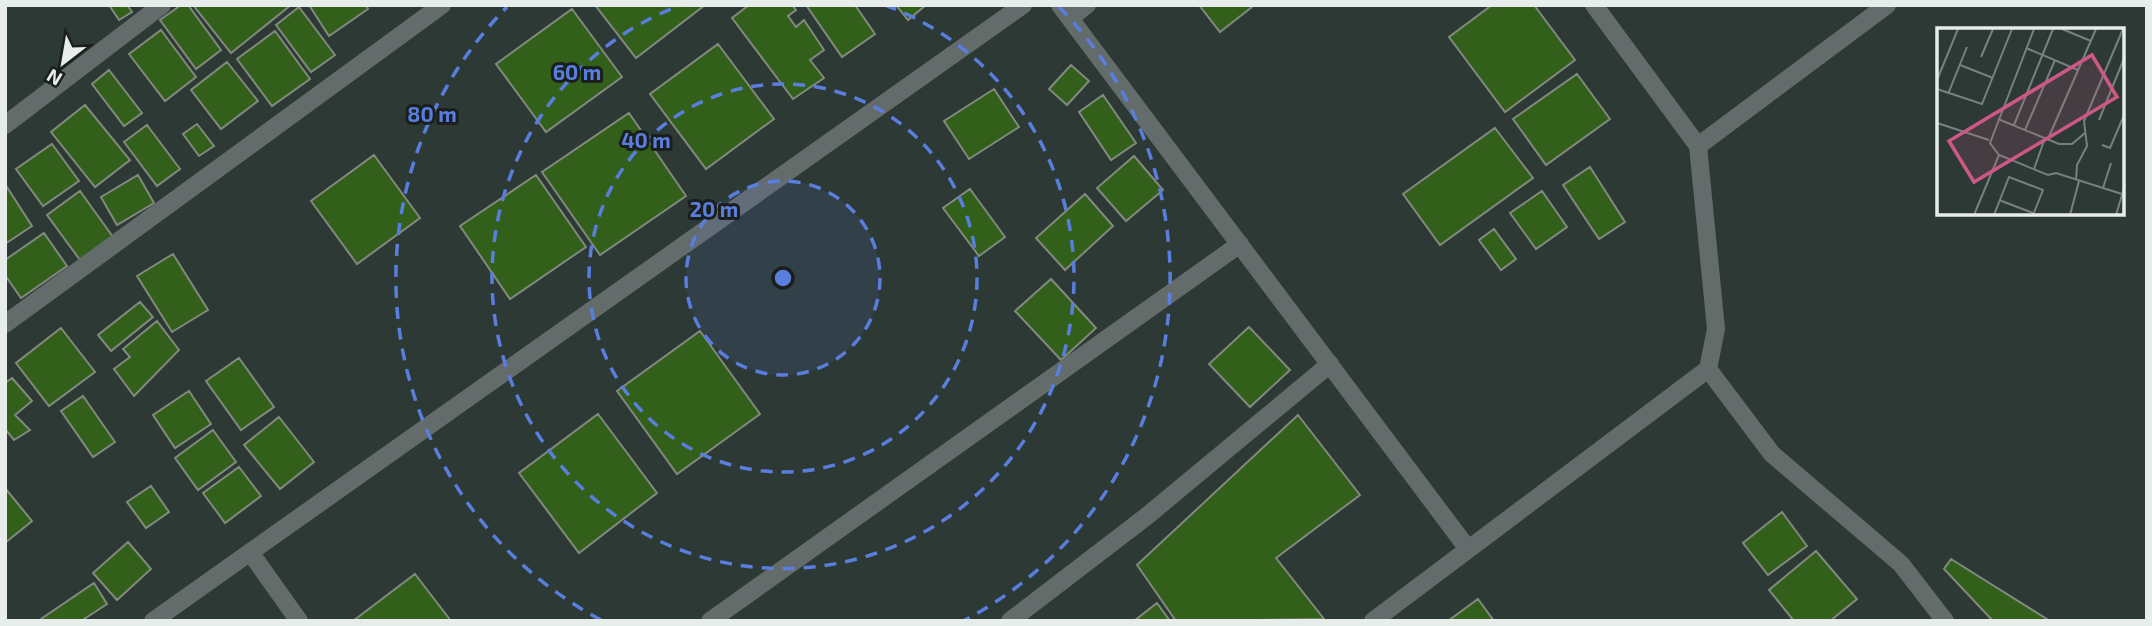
<svg xmlns="http://www.w3.org/2000/svg" width="2152" height="626" font-family="'Exo 2',sans-serif">
<style>
.building{fill:#325f19;stroke:#82897f;stroke-width:2}
.lines{fill:none;stroke-linecap:round;stroke-linejoin:round}
.lane{stroke:#646b6b;stroke-width:16}
.street{stroke:#646b6b;stroke-width:18}
.ring{fill:none;stroke:#597edd;stroke-width:3.5;stroke-dasharray:12 9}
.inset-road{fill:none;stroke:#77817d;stroke-width:2}
.view{fill:#cd5886;fill-opacity:0.15;stroke:#cd5886;stroke-width:3.5}
.inset-edge{fill:none;stroke:#e6edea;stroke-width:3.5}
.centre{fill:#597edd;stroke:#1a1f1d;stroke-width:3.5}
.ring-label{font-size:21px;text-anchor:middle;font-weight:bold;fill:#597edd;stroke:#1a1f1d;stroke-width:6;stroke-linejoin:round;paint-order:stroke}
</style>
<rect width="100%" height="100%" fill="#2d3935"/>
<path class="building" d="M109 5H127L132 12 119 20Z
M181 5H188L221 50 196 69 160 20Z
M193 5H291L231 53Z
M309 5H366L368 9 329 36Z
M595 5H705L636 58Z
M749 5H792L796 10 788 16 796 27 804 20 824 50 810 60 824 78 793 99 732 18Z
M806 5H855L875 34 842 57Z
M896 5H926L908 20Z
M1199 5H1250L1252 7 1220 32Z
M1492 5H1534L1575 60 1505 112 1449 37Z
M299 7 335 55 311 72 276 25Z
M572 9 622 77 546 132 496 64Z
M161 30 196 77 165 101 129 54Z
M275 31 310 79 272 106 237 59Z
M718 44 774 119 706 169 650 94Z
M227 62 258 101 221 129 191 90Z
M1071 65 1089 81 1067 105 1049 89Z
M109 70 142 113 124 126 92 84Z
M1577 74 1610 119 1546 165 1513 119Z
M994 89 1019 127 969 159 944 121Z
M1103 95 1136 143 1111 160 1079 112Z
M85 105 130 160 95 187 51 132Z
M629 113 686 196 600 255 542 172Z
M197 124 214 146 199 156 183 134Z
M147 125 180 169 157 186 124 142Z
M1495 128 1533 178 1440 245 1403 194Z
M52 144 79 181 43 206 16 169Z
M374 155 420 218 357 264 311 201Z
M1134 156 1163 190 1126 221 1097 188Z
M1590 167 1625 222 1599 239 1563 185Z
M138 175 154 203 117 225 101 197Z
M536 175 586 247 510 299 460 226Z
M5 184 32 226 5 244Z
M970 189 1005 237 979 256 943 208Z
M80 191 113 237 80 260 47 215Z
M1542 191 1567 227 1536 249 1510 213Z
M1085 194 1113 226 1065 270 1036 238Z
M1494 229 1516 259 1501 270 1479 240Z
M44 233 67 266 21 298 5 275V260Z
M173 254 208 310 172 332 137 276Z
M1051 279 1096 328 1061 360 1015 311Z
M140 302 153 317 111 351 98 335Z
M157 321 179 350 134 396 114 369 130 357 123 349Z
M1249 327 1290 370 1250 407 1209 364Z
M61 328 95 372 49 406 16 363Z
M700 331 760 414 677 474 617 391Z
M239 358 274 407 241 430 206 381Z
M12 378 32 401 15 415 30 430 14 440 5 429V383Z
M189 391 211 424 175 448 153 415Z
M83 396 115 442 93 457 61 411Z
M598 414 657 493 579 553 519 473Z
M1298 415 1360 495 1276 558 1324 619 1176 621 1137 565Z
M279 417 314 462 280 489 244 445Z
M213 430 236 462 198 490 175 458Z
M239 467 261 496 225 523 203 493Z
M151 486 169 512 146 528 127 502Z
M5 488 32 521 5 543Z
M1782 512 1807 546 1768 575 1743 543Z
M128 542 151 569 117 600 93 573Z
M1816 551 1857 599 1830 621H1794L1769 590Z
M1951 559 2050 621H1993L1944 569Z
M415 574 451 621H353Z
M94 583 107 604 81 621H38Z
M1478 599 1494 621H1448Z
M1157 603 1170 621H1134Z"/>
<g class="lines">
<path class="lane" d="M1071 19 1088 5"/>
<path class="street" d="M1060 5 1468 549
M5 125 162 5
M1698 146 1887 5
M5 324 442 5
M1708 369 1772 454 1901 564 1945 621
M250 552 299 621
M153 621 1023 5
M710 621 1240 244
M1010 621 1147 516 1330 364
M1373 621 1708 369 1716 329 1698 146 1594 5"/>
</g>
<circle cx="783" cy="278" r="97" fill="#597edd" fill-opacity=".12"/>
<g class="ring">
<circle cx="783" cy="278" r="97"/>
<circle cx="783" cy="278" r="194"/>
<path d="M885 5A291 291 0 1 1 681 5"/>
<path d="M601 620A387 387 0 0 1 507 7M1059 7A387 387 0 0 1 965 620"/>
</g>
<g transform="translate(1937 28)">
<rect width="187" height="187" fill="#2d3935"/>
<path class="inset-road" d="M97 1 53 115 62 127 111 147 119 145 188 167M125 1 154 13M89 20 141 42M44 29 56 1M23 37 56 50M0 52 21 1M0 61 45 76 75 1M11 66 30 19M61 91 122 116H135L148 105M162 92 188 28M0 95 52 112M77 97 116 1M88 102 118 32M111 111 159 1M165 117 173 120 188 85M97 141 108 110M139 152 140 137 150 118 147 93 186 1M166 160 174 135M62 172 96 185M37 187 62 127M57 187 72 149 106 162 96 187M133 187 142 153M179 187 188 157"/>
<path class="view" d="M155 27 180 69 37 154 12 113Z"/>
<rect width="187" height="187" class="inset-edge"/>
</g>
<circle cx="783" cy="278" r="10" class="centre"/>
<g class="ring-label">
<text x="577" y="80">60 m</text>
<text x="432" y="122">80 m</text>
<text x="646" y="148">40 m</text>
<text x="714" y="217">20 m</text>
</g>
<rect width="2152" height="626" fill="none" stroke="#e6edea" stroke-width="14"/>
<g transform="translate(63 63) rotate(211)" stroke="#1a1f1d" stroke-width="5" paint-order="stroke">
<path d="M0-5L12 26L0 18L-12 26Z" fill="#e6edea"/>
<text y="-10" font-size="19" font-weight="bold" text-anchor="middle" fill="#e6edea">N</text>
</g>
</svg>
